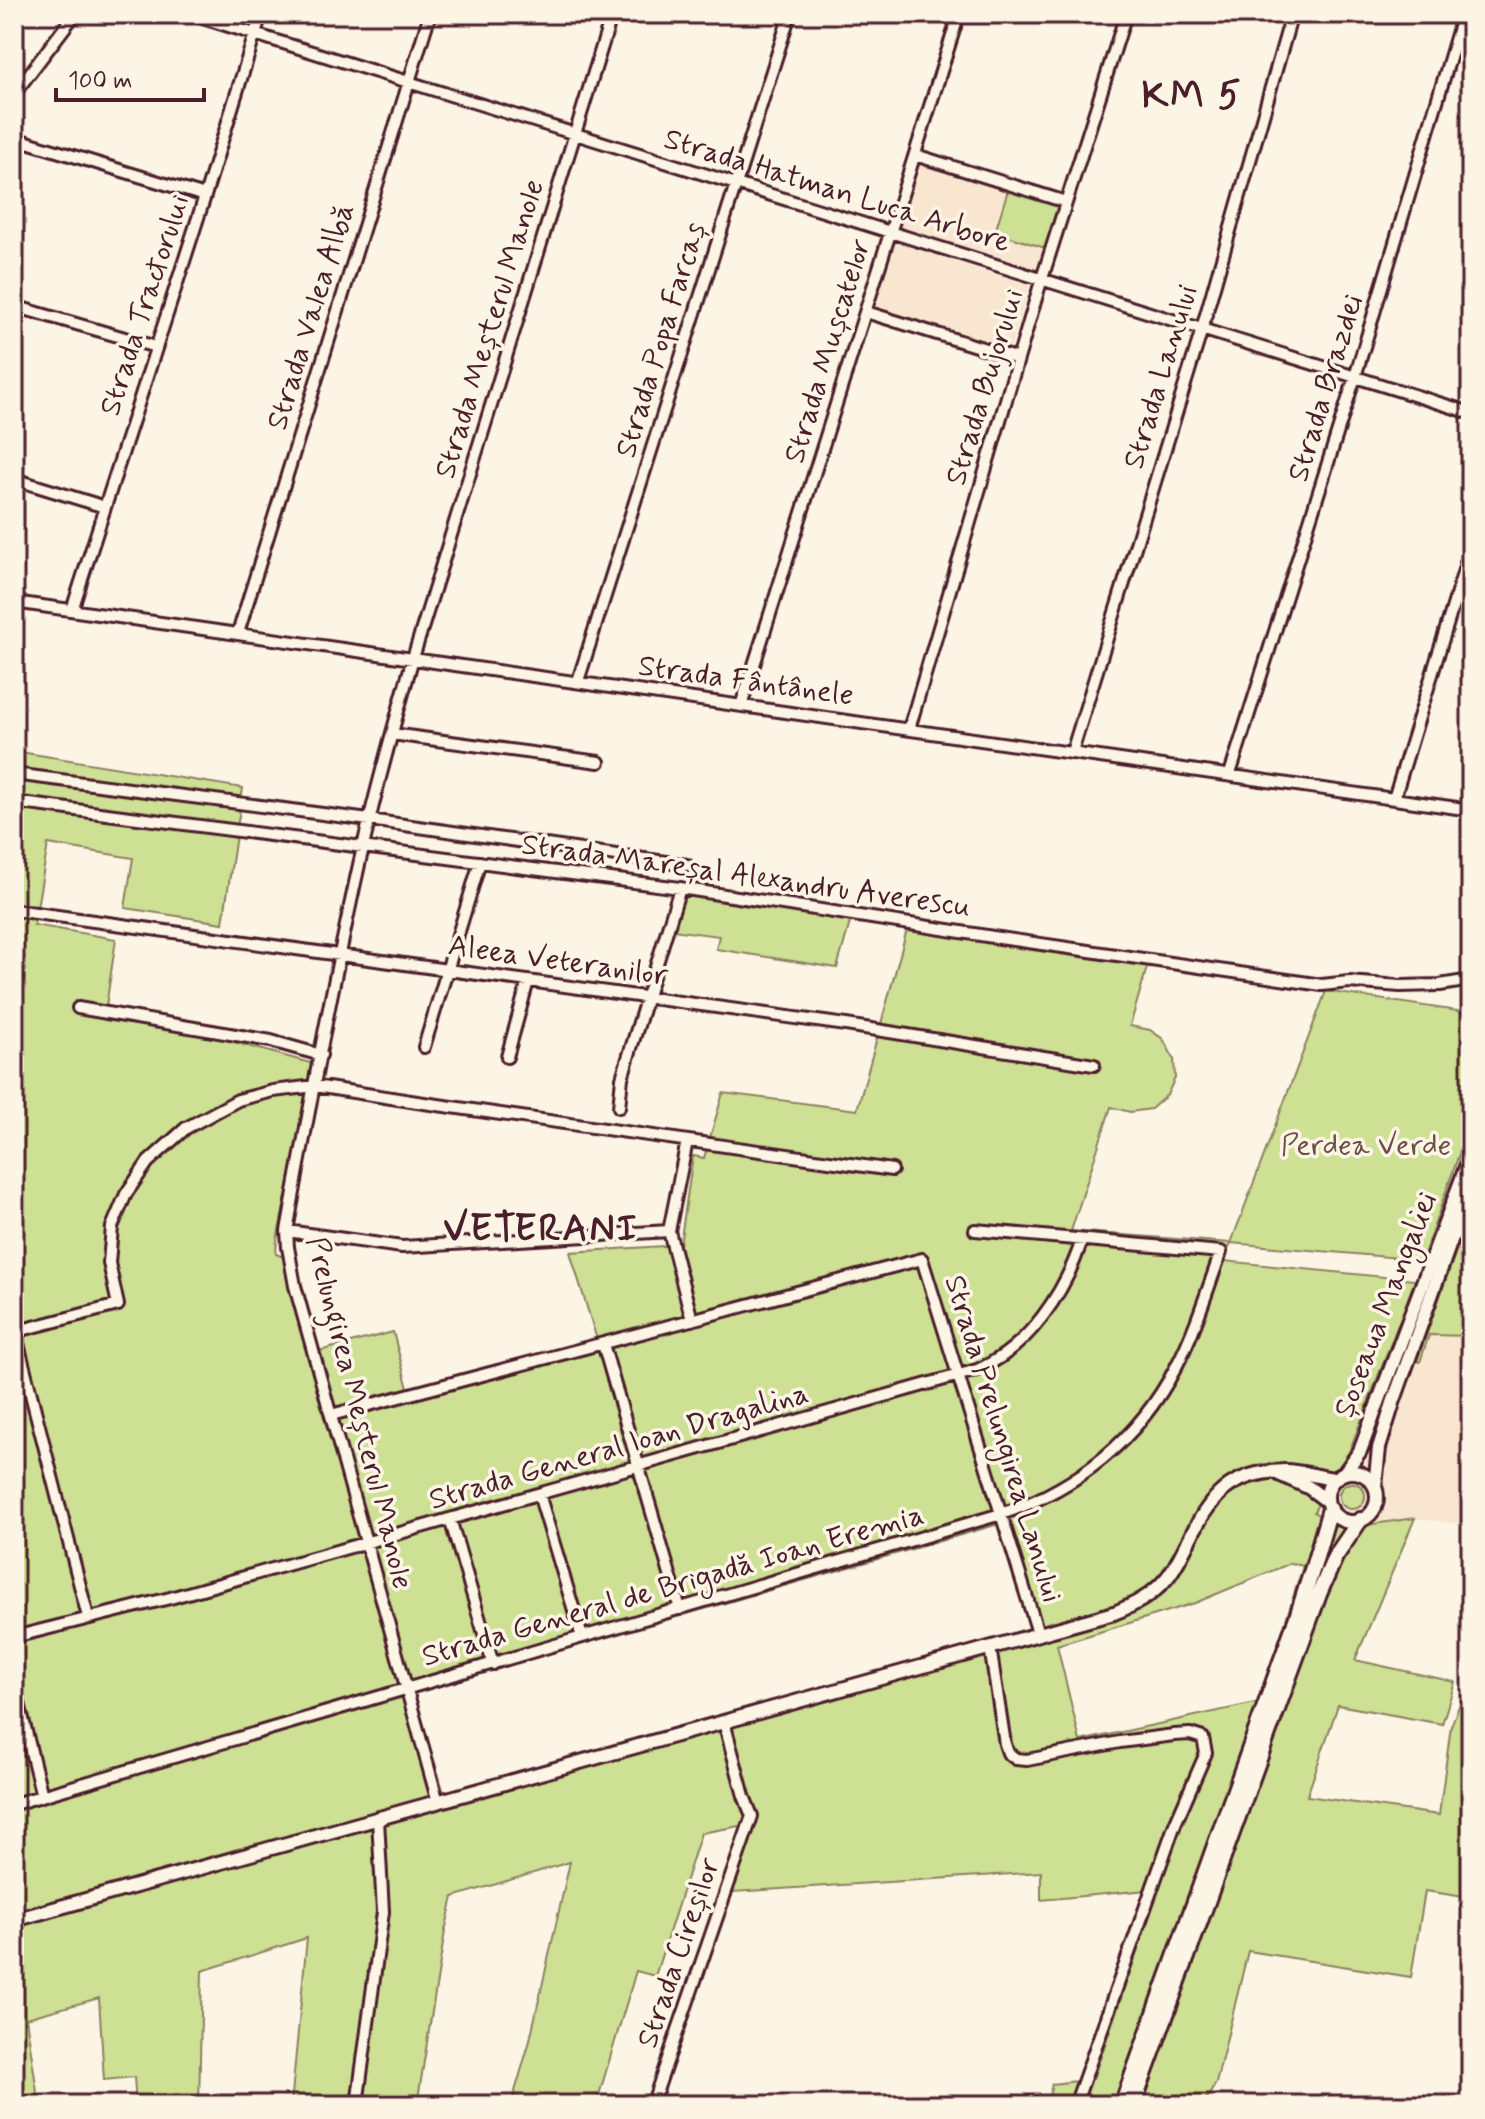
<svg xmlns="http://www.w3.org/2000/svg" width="1485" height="2119" font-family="Mynerve,sans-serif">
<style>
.built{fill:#f8e6d0}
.green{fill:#cee094;stroke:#8c8060;stroke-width:2;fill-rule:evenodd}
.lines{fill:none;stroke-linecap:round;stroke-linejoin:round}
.minor-casing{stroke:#4a1f2b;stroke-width:16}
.major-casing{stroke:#4a1f2b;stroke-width:18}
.highway-casing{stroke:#4a1f2b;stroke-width:20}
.minor{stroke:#fcf5e5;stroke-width:10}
.major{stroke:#fcf5e5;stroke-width:12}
.highway{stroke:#fcf5e5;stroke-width:14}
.labels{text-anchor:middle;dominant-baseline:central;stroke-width:7;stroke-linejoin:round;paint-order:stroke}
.street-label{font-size:30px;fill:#4a1f2b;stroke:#fcf5e5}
.park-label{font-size:30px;fill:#6b4f45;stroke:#fcf5e5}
.district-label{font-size:38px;font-weight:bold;letter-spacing:2px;fill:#4a1f2b;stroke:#fcf5e5}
</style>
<rect width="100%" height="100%" fill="#fcf5e5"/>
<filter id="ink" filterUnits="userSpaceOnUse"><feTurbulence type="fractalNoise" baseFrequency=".0125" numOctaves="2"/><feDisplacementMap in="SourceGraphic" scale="16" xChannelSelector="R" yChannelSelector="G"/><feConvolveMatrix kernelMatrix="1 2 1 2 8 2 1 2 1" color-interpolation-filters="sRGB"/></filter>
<g filter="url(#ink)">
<path class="built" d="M916 162 1008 190 996 232 1045 248 1038 271 896 227Z
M892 242 1030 285 1011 347 1006 351 871 308Z
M1471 1120V1526L1415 1518 1360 1526 1335 1527 1314 1513 1333 1471 1337 1469 1349 1452 1422 1260Z"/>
<path class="green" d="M1008 190 1058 206 1045 248 995 232Z
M14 751 243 788 223 923 125 908 133 858 48 844 34 925 116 939 104 1020 219 1038 314 1064 277 1240 276 1254 296 1262 319 1351 393 1332 409 1392 598 1343 570 1252 680 1245 693 1156 704 1158 723 1093 857 1110 908 926 1148 964 1130 1026 1150 1030 1163 1039 1174 1059 1175 1078 1167 1095 1151 1109 1130 1112 1111 1107 1071 1231 1231 1243 1326 991 1471 1013V1120L1422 1260 1231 1243 1224 1261 1415 1280 1349 1452 1341 1465 1333 1471 1314 1512 1335 1527 1360 1526 1415 1518 1355 1660 1455 1682 1442 1724 1338 1705 1307 1796 1439 1815 1451 1726 1471 1676V1898L1425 1891 1411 1977 1248 1951 1216 2083 1203 2105H1047L1052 2084 1093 2079 1159 1889 1041 1900V1872L733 1892 757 1823 701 1833 655 1976 636 1971 596 2105H511L529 2044 570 1862 453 1897 445 1931 417 2105H291L307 1938 202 1971 199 2105H136L134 2077 104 2080 99 1998 26 2018 39 2105H14ZM999 1524 1036 1628 444 1793 414 1693ZM1291 1563 1303 1566 1260 1702 1080 1741 1057 1645 1195 1603Z
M684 893 851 919 837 968 716 949 719 936 672 930Z
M1471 1209V1336L1429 1335 1420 1362 1417 1361Z
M1339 1496a13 13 0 1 1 26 0a13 13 0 1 1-26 0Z"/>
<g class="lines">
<g class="minor-casing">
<path id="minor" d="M190 14 1471 413
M14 94 75 14
M14 138 205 196
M915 155 1066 202
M14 306 156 347
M866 312 1018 359
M14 479 105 507
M14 602C500 670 986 738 1471 810
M72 610 205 196 261 14
M238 633 430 14
M578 681 790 14
M742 703 959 14
M909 729 1039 288 1126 14
M392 734 599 762
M1072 752 1199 339 1292 14
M14 774 369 820 687 865
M1230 774 1355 377 1463 14
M1394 799 1471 547
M14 802 680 888 993 937 1322 985 1349 982 1400 986 1440 985 1471 980
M14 839 19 802
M14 910 846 1025 1094 1065
M78 1008 271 1041 321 1055
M424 1047 480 862
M507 1057 528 981
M619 1107 622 1078 680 888
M687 1141 669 1231 692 1320
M287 1231 402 1247 669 1231
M14 1328 88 1617
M14 1332 118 1305 109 1263 112 1227 126 1194 148 1162 186 1128 238 1100 273 1091 315 1086 417 1102 892 1170
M603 1344 680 1609
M331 1415 922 1259 1038 1633
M539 1494 582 1637
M450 1519 493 1664
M14 1637 170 1598 977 1370C1029 1348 1065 1292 1082 1240
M990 1647 1005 1744 1008 1753 1016 1759 1027 1760 1120 1742 1174 1735 1190 1734 1203 1738 1206 1753 1175 1824 1075 2105
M14 1683 42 1796
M438 1802 295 1286 288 1247 287 1231C310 1103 334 975 363 847 377 784 395 721 413 658L612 14
M14 1804 1001 1514C1077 1489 1139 1439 1176 1367 1195 1331 1207 1291 1221 1252L975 1230
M357 2105 383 1912 378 1819
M652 2105 752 1816 744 1796 724 1722"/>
</g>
<g class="major-casing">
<path id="major" d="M1327 1497a25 25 0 1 1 50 0a25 25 0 1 1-50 0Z
M1345 1472 1360 1451 1471 1154
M1279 1474 1308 1487 1327 1501
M1375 1486 1379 1448 1393 1403 1471 1184
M14 1920 1114 1613C1134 1605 1152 1596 1166 1579 1175 1569 1181 1555 1188 1542 1211 1496 1229 1472 1285 1471 1301 1471 1318 1477 1334 1479"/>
</g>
<g class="highway-casing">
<path id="highway" d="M1122 2105 1298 1614 1314 1564 1330 1509
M1133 2105 1319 1594 1335 1557 1360 1520"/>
</g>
<use href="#minor" class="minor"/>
<use href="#major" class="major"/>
<use href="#highway" class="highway"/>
</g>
</g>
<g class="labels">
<g class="street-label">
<text transform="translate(837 191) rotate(17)">Strada Hatman Luca Arbore</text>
<text transform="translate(145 305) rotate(-72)">Strada Tractorului</text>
<text transform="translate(311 317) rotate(-73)">Strada Valea Albă</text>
<text transform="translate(490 329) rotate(-73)">Strada Meșterul Manole</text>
<text transform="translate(661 340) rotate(-73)">Strada Popa Farcaș</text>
<text transform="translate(828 351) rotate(-73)">Strada Mușcatelor</text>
<text transform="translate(1161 377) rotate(-73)">Strada Lanului</text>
<text transform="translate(985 387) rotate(-73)">Strada Bujorului</text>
<text transform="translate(1326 388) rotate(-73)">Strada Brazdei</text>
<text transform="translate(746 681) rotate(8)">Strada Fântânele</text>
<text transform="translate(746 876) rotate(8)">Strada Mareșal Alexandru Averescu</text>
<text transform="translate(558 961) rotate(8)">Aleea Veteranilor</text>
<text transform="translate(1386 1305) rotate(-69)">Șoseaua Mangaliei</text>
<text transform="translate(359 1413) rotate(76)">Prelungirea Meșterul Manole</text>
<text transform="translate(1003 1439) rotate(73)">Strada Prelungirea Lanului</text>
<text transform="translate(619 1447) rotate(-16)">Strada General Ioan Dragalina</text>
<text transform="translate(673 1586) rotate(-16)">Strada General de Brigadă Ioan Eremia</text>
<text transform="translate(679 1953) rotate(-71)">Strada Cireșilor</text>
</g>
<g class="park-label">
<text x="1366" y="1145">Perdea Verde</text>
</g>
<g class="district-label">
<text x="1192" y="96">KM 5</text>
<text x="541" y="1229">VETERANI</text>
</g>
</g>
<rect width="1485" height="2119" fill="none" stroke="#fcf5e5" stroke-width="48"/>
<rect x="24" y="24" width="1437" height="2071" fill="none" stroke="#4a1f2b" stroke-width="3" filter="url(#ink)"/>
<path d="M56 88v12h148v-12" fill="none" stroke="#4a1f2b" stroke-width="4"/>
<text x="68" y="88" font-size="24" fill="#4a1f2b" stroke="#fcf5e5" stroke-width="6" paint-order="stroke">100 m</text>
</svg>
